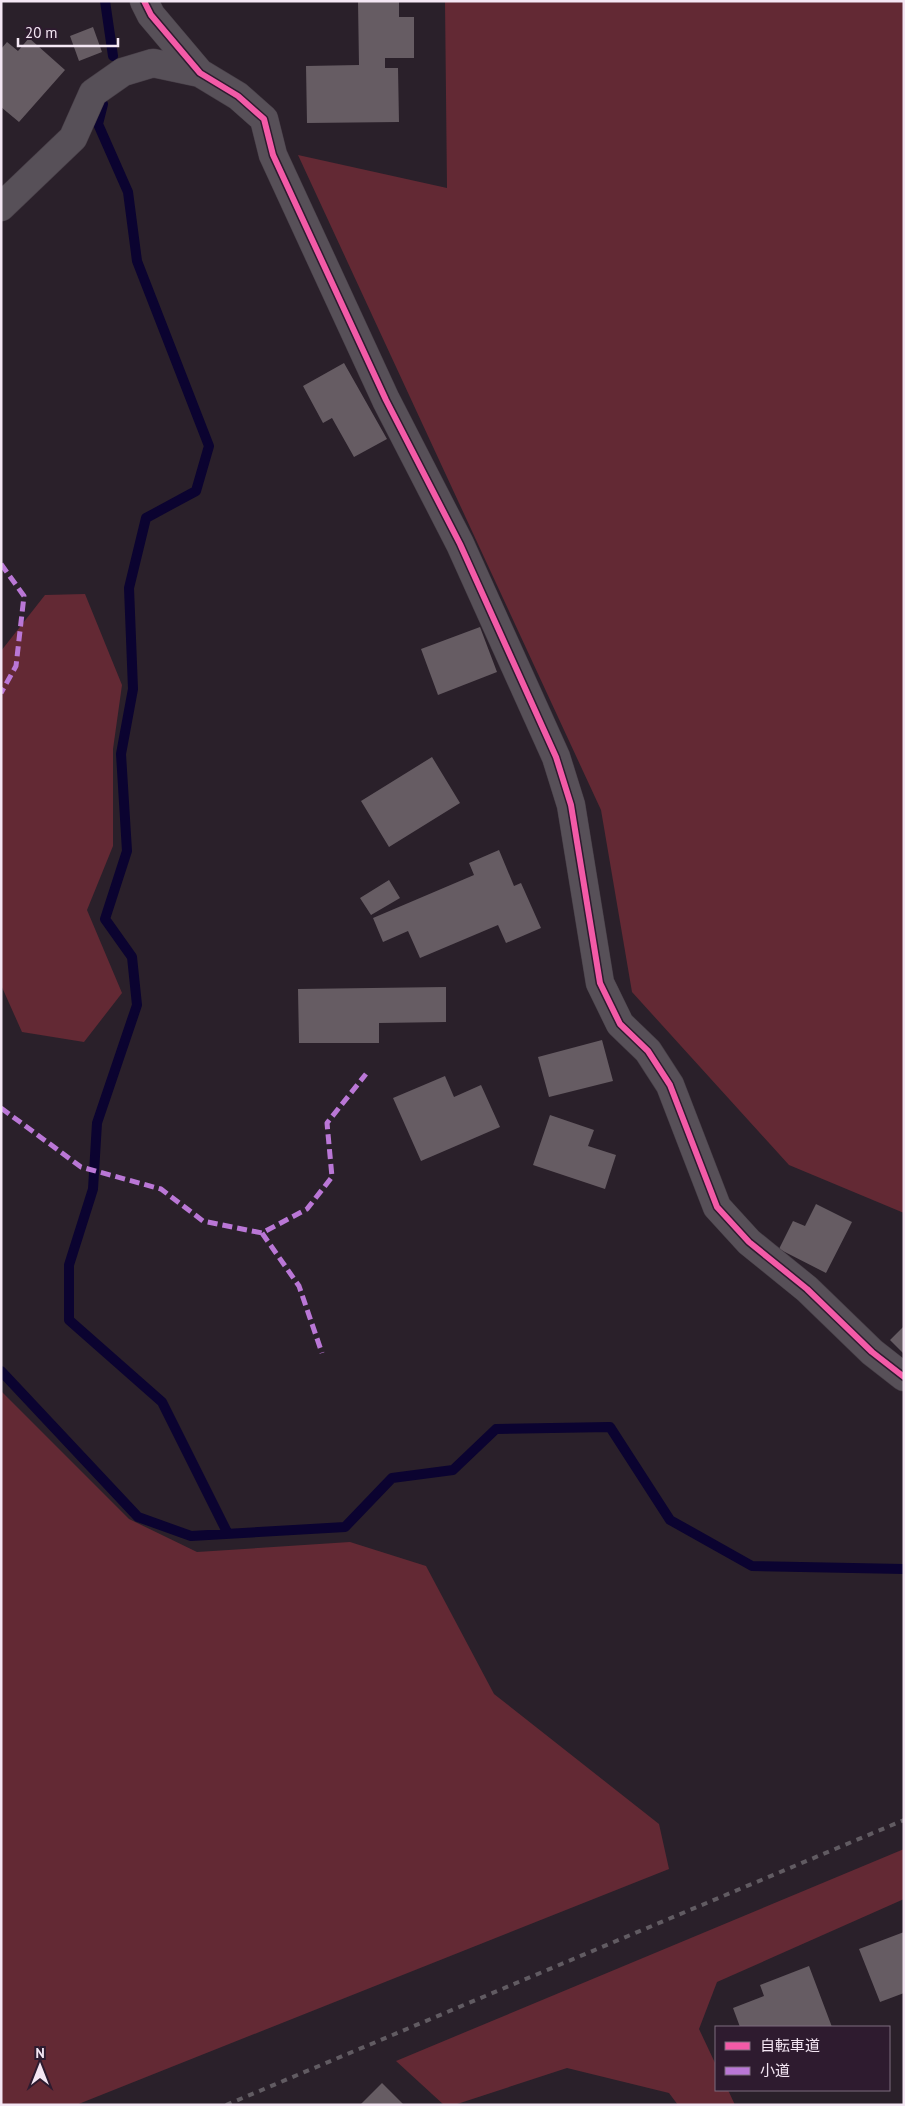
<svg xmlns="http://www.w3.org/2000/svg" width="905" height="2106" font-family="'PT Sans','Noto Sans JP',sans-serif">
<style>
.green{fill:#632934}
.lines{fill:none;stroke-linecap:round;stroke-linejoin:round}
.stream{stroke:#0b0330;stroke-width:10}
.building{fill:#665c63}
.minor-casing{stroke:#473e47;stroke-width:29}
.minor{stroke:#575058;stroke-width:28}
.rail{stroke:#615b62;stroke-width:4;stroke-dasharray:6 6;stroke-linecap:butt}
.quiet{stroke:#ba77d6;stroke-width:5;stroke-dasharray:10 5;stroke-linecap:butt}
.cycleway-casing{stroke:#2e1b2f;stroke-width:9}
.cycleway{stroke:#f35aa7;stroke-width:6}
</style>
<rect width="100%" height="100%" fill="#2a202a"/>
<path class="green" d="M445 1H904V1213L789 1165 632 992 601 810 298 155 447 188Z
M85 594 122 685 113 749V846L87 910 122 993 84 1042 22 1032 1 985V651L45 595Z
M1 1391 129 1519 197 1552 350 1542 426 1566 494 1694 659 1824 669 1869 76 2105H1Z
M904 1849V1899L717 1982 699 2029 716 2065V2090H728L735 2105H678L669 2093 567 2068 454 2105H444L396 2061Z"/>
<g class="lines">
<path class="stream" d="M105 1 113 56
M103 104 98 124 128 192 137 261 209 446 196 491 146 518 129 588 133 689 121 754 127 851 105 919 132 957 137 1005 97 1123 93 1189 69 1265V1320L162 1402 228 1534
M1 1371 138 1517 191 1536 345 1527 392 1478 453 1470 496 1429 610 1427 670 1520 752 1566 904 1569"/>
</g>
<path class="building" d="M358 1H399V17H414V58H385V68H398L399 122 307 123 306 66 359 65Z
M93 27 102 52 79 61 70 36Z
M29 38 65 70 19 122 1 107V49L7 42 18 51Z
M344 363 387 439 354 457 332 418 323 423 303 386Z
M480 627 497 672 438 695 421 649Z
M432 757 460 803 389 847 361 801Z
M499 850 514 886 521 883 541 928 506 943 498 925 420 958 408 931 383 942 373 918 474 875 469 863Z
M389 880 400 898 371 915 360 898Z
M446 987V1022L379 1023V1043H299L298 989Z
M602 1040 613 1081 549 1097 538 1057Z
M445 1076 454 1097 481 1085 500 1127 421 1161 393 1098Z
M550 1115 594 1130 588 1146 616 1155 605 1189 533 1165Z
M816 1204 852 1222 826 1273 779 1249 793 1221 805 1226Z
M904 1326V1354L890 1340Z
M904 1932V1993L880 2002 859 1949Z
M809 1966 832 2027H740L733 2008 764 1996 760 1985Z
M382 2083 404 2105H360Z"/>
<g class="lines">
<g class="minor-casing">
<path id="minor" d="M144 1 151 15 200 73 238 96 264 119 273 155 386 400 460 544 556 757 571 805 600 983 620 1024 648 1051 670 1085 717 1207 749 1242 807 1289 872 1352 904 1377
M1 207 73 138 93 93 123 72 153 63 200 73"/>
</g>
<use href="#minor" class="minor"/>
<path class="rail" d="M226 2105 904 1820"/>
<path class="quiet" d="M1 564 24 596 16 666 1 693
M1 1108 81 1167 161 1189 203 1221 262 1233 307 1209 332 1177 327 1123 366 1074
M262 1233 299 1286 322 1353"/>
<g class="cycleway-casing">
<path id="cycleway" d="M144 1 151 15 200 73 238 96 264 119 273 155 386 400 460 544 556 757 571 805 600 983 620 1024 648 1051 670 1085 717 1207 749 1242 807 1289 872 1352 904 1377"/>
</g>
<use href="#cycleway" class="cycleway"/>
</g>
<rect width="905" height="2106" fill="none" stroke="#f4e7f4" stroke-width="5"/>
<rect x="715" y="2026" width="175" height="65" fill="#2e1b2f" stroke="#7d6d7e"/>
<rect x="725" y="2042" width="25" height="8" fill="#f35aa7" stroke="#7d6d7e"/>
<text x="760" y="2051" font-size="15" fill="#f4e7f4">自転車道</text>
<rect x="725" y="2067" width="25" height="8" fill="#ba77d6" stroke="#7d6d7e"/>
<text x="760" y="2076" font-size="15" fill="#f4e7f4">小道</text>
<g transform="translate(40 2066)" stroke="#2e1b2f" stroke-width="4" paint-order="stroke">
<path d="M0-4L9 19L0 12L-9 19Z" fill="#f4e7f4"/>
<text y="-8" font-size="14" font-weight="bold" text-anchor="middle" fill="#f4e7f4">N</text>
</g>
<path d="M18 38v8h100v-8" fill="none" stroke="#f4e7f4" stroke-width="2.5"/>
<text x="25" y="38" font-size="15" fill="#f4e7f4" stroke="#2e1b2f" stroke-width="4" paint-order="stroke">20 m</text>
</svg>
